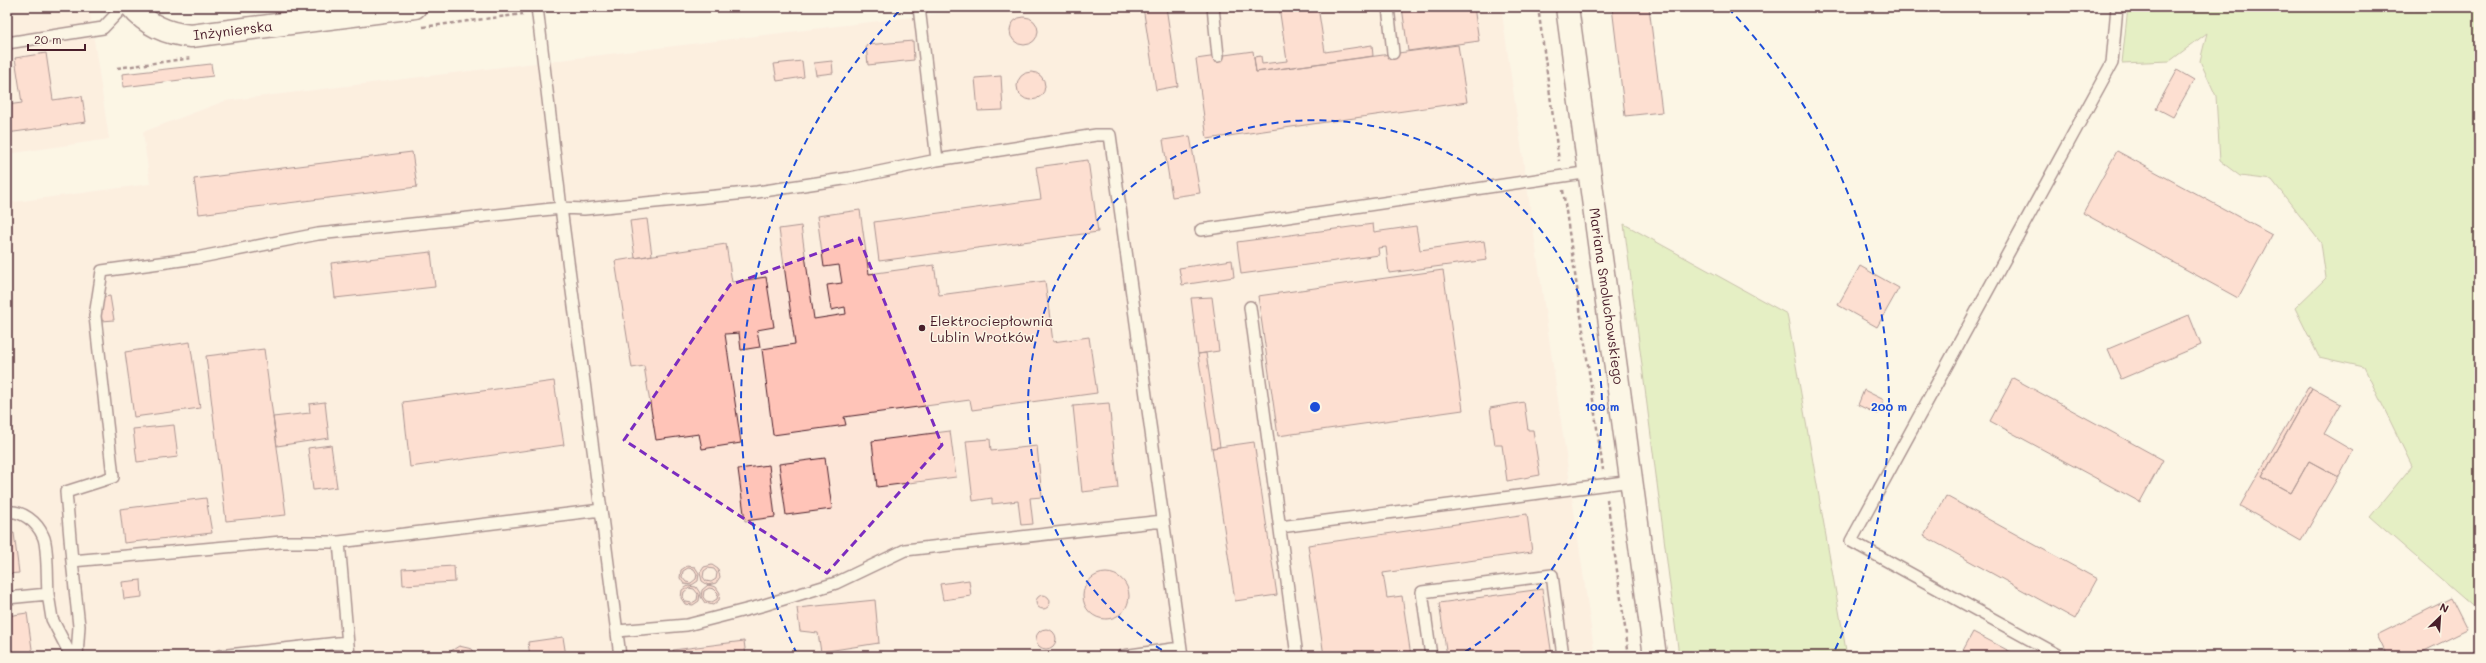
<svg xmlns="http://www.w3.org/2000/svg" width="2486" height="663" font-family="Mali,sans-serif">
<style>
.built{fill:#fde6d8}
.green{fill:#cae69c;stroke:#8a8264}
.building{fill:#ffc4b8;stroke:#4a1f2b;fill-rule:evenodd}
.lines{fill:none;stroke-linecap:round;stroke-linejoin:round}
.service-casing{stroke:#4a1f2b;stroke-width:14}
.minor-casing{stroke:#4a1f2b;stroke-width:25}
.tertiary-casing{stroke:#4a1f2b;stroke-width:25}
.path{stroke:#4a1f2b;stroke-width:2.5;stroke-dasharray:4 3;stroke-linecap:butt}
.service{stroke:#fcf5e5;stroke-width:11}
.minor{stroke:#fcf5e5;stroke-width:22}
.tertiary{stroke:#fcf5e5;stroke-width:22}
.marked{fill:none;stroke:#7b2cbf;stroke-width:3;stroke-dasharray:8 5;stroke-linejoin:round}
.ring{fill:none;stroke:#1d4ed8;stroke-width:2;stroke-dasharray:7 5}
.poi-dot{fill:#4a1f2b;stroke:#fcf5e5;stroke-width:1.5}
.labels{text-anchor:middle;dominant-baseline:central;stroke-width:3;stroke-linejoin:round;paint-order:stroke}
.street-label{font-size:14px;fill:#4a1f2b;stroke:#fcf5e5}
.poi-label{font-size:14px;fill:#4a1f2b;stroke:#fcf5e5;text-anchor:start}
.centre{fill:#1d4ed8;stroke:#fcf5e5;stroke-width:2}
.ring-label{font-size:12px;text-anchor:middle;font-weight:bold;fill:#1d4ed8;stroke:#fcf5e5;stroke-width:3;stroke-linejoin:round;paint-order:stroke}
</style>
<rect width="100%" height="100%" fill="#fcf5e5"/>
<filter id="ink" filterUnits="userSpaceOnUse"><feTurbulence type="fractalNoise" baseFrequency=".025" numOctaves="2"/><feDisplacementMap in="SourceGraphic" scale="8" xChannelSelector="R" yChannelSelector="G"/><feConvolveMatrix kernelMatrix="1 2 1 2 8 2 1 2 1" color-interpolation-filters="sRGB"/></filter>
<g filter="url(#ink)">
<path class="built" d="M7 7H89L109 139 7 154Z
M993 7H1501L1595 656H7V203L150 184 143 132 225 101Z"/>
<path class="green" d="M2128 7H2327L2331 11H2450L2457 7H2479V612L2370 517 2412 466 2364 367 2319 357 2295 308 2326 278 2321 243 2272 180 2240 176 2220 161 2216 96 2200 61 2207 33 2170 61 2122 63Z
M1624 224 1787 314 1847 656H1679Z"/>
<path class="building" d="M1143 7H1166L1178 86 1156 90Z
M1279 7H1318L1325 52 1372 45 1373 56 1256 72 1254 57 1261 56 1262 64 1287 61Z
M1402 7H1474L1479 41 1408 51Z
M1612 7H1649L1662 112 1625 116Z
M1010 31a14 14 0 1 1 28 0a14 14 0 1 1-28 0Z
M913 41 914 60 868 65 866 45Z
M1458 45 1467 102 1207 139 1196 59 1253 51 1256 72Z
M46 53 53 100 82 96 86 122 7 133V105L22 103 15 58Z
M802 61 804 77 777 81 774 64Z
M832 61 833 73 816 75 814 63Z
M211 64 213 76 123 87 122 74Z
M2177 70 2194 80 2173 117 2156 108Z
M1017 86a14 14 0 1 1 28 0a14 14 0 1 1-28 0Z
M1001 76 1003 110 978 111 975 78Z
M1190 136 1200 193 1172 197 1163 140Z
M2117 151 2272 235 2238 298 2083 213Z
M412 152 417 187 199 214 194 179Z
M1088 160 1098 232 879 261 874 222 1041 199 1036 167Z
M860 210 869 274 934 265 939 295 1045 281 1053 342 1089 337 1097 393 972 410 970 400 844 417 846 425 773 435 762 349 795 344 779 229 801 226 814 319 846 314 845 307 831 310 827 285 842 283 839 265 824 267 817 216Z
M647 219 652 255 635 258 630 221Z
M1373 224 1374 232 1416 226 1420 250 1484 241 1487 260 1389 273 1386 247 1378 248 1379 255 1241 274 1237 242Z
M726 244 732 282 766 277 774 327 757 330 760 347 741 350 739 333 725 334 741 443 702 449 699 434 656 440 644 366 632 368 615 261Z
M431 252 435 287 335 298 331 263Z
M1232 260 1234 277 1182 285 1179 268Z
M1860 266 1899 288 1877 327 1838 305Z
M1443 270 1463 410 1278 436 1258 296Z
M110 296 114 320 102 321 99 298Z
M1212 297 1219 351 1198 354 1191 298Z
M2189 315 2201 345 2121 379 2108 349Z
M190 342 200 408 134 417 125 352Z
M264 349 286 515 226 521 206 356Z
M1206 353 1220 447 1212 448 1198 354Z
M2013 378 2163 460 2140 502 1990 421Z
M554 381 564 445 410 467 403 402Z
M2309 386 2312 388 2262 477 2291 493 2309 461 2338 477 2301 541 2240 506Z
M2312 388 2341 404 2324 434 2353 451 2339 477 2309 461 2291 493 2262 477Z
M1864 390 1884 400 1877 414 1858 405Z
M325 402 329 438 277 446 273 417 310 413 309 404Z
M1524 402 1528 430H1533L1540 475 1507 481 1502 445H1495L1490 408Z
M1109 403 1118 488 1082 492 1073 406Z
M174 425 178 457 137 462 133 429Z
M950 431 956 477 877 487 872 441Z
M990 439 991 451 1037 446 1042 497 1030 498 1033 524 1021 525 1018 501 992 504V498L973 501 966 441Z
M1254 442 1277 595 1235 601 1212 448Z
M331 445 337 487 313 490 308 448Z
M825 458 832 509 786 515 779 464Z
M769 465 775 517 745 521 738 469Z
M1946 496 2097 579 2075 619 1924 536Z
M206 498 212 533 124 543 120 509Z
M1527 514 1532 552 1383 573 1387 598 1402 596 1411 656H1324L1308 545Z
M14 533 19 573 7 574V534Z
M712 565 718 569 720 577 716 583 708 585 702 581 700 573 704 567ZM708 568 714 569 717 573 716 579 711 582 706 581 703 577 704 571Z
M454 566 455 582 403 585 402 569Z
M687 566 695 567 699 573 698 581 692 585 684 584 680 578 681 570ZM688 568 694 569 697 574 696 579 691 583 686 582 682 577 683 571Z
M1083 596a23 23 0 1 1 46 0a23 23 0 1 1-46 0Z
M141 580 142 597 124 599 122 582Z
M969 580 971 596 943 600 940 584Z
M708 585 716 587 720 593 719 600 713 605 705 603 701 597 702 590ZM709 588 714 589 718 593 717 599 712 602 706 601 703 597 704 591Z
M688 586 696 587 700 593 699 601 693 605 685 604 681 598 682 590ZM689 588 694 589 698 594 697 600 692 603 686 602 683 597 684 592Z
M1542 589 1552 656H1447L1439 603Z
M1036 602a7 7 0 1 1 14 0a7 7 0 1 1-14 0Z
M2451 598 2467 630 2414 656H2387L2377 635Z
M875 600 879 643 821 652 818 633 800 631 797 608Z
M27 613 33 656H7V616Z
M1036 639a10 10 0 1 1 20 0a10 10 0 1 1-20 0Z
M1973 632 2011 652 2009 656H1960Z
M563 637 566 656H530L528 642Z
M744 641 746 656H674L673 650Z
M459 646 472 649 477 656H449L451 651Z"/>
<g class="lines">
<g class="service-casing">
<path id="service" d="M537 7 561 208 584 209 757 192 850 178 937 160
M919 7 937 160 1096 135H1110L1182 656
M1213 7 1218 56
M1388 7 1393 53
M7 43 103 28 123 7
M1201 230 1590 172
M1250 307 1297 656
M7 512C22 510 37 522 43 536 48 545 47 582 48 594
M1280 527 1632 481
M72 561 66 492 113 477 95 316 102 271 196 258 318 234 561 208 601 510
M7 598 48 594 52 619 71 656
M617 631 687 625 761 606 836 583 905 550 1163 521
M77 656 79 626 72 561 281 542H339
M219 656 347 642
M349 656 339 542 601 510 620 656
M1123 656 1180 648
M1431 656 1422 592 1552 575 1563 656
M2060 656 1851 541 2112 63 2117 7"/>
</g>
<g class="minor-casing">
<path id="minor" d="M132 7C147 25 168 34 191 36L415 7"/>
</g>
<g class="tertiary-casing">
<path id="tertiary" d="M1567 7 1655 656"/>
</g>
<path class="path" d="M1538 7 1559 161
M552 10 572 7
M423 27 523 14
M117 68 192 58
M1563 190 1603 470
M1607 499 1629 656"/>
<use href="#service" class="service"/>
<use href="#minor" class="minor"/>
<use href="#tertiary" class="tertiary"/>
</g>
</g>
<path d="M0 0H2486V663H0ZM859 238 942 445 827 573 624 440 730 285Z" fill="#fcf5e5" fill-opacity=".55" fill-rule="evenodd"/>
<path class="marked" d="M859 238 942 445 827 573 624 440 730 285Z"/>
<g class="ring">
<path d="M1172 656A287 287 0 1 1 1458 656"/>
<path d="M797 654A574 574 0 0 1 902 8M1728 8A574 574 0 0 1 1833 654"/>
</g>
<circle class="poi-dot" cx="922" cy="328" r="4"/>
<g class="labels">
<g class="street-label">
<text transform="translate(233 30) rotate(-7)">Inżynierska</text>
<text transform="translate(1607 296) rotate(82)">Mariana Smoluchowskiego</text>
</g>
<g class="poi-label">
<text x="930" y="320">Elektrociepłownia<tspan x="930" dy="16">Lublin Wrotków</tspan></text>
</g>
</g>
<circle cx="1315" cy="407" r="6" class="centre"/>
<g class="ring-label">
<text x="1602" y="411">100 m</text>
<text x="1889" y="411">200 m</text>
</g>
<rect width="2486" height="663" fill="none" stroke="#fcf5e5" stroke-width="24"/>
<rect x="12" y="12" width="2462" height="639" fill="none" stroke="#4a1f2b" stroke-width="1.5" filter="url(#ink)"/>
<g transform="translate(2440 617) rotate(25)" stroke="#fcf5e5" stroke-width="3" paint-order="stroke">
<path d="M0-3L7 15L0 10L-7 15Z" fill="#4a1f2b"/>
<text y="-6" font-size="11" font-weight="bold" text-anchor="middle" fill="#4a1f2b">N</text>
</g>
<path d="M28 44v6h57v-6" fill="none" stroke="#4a1f2b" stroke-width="2"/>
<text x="34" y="44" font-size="12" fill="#4a1f2b" stroke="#fcf5e5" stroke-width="3" paint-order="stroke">20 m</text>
</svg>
